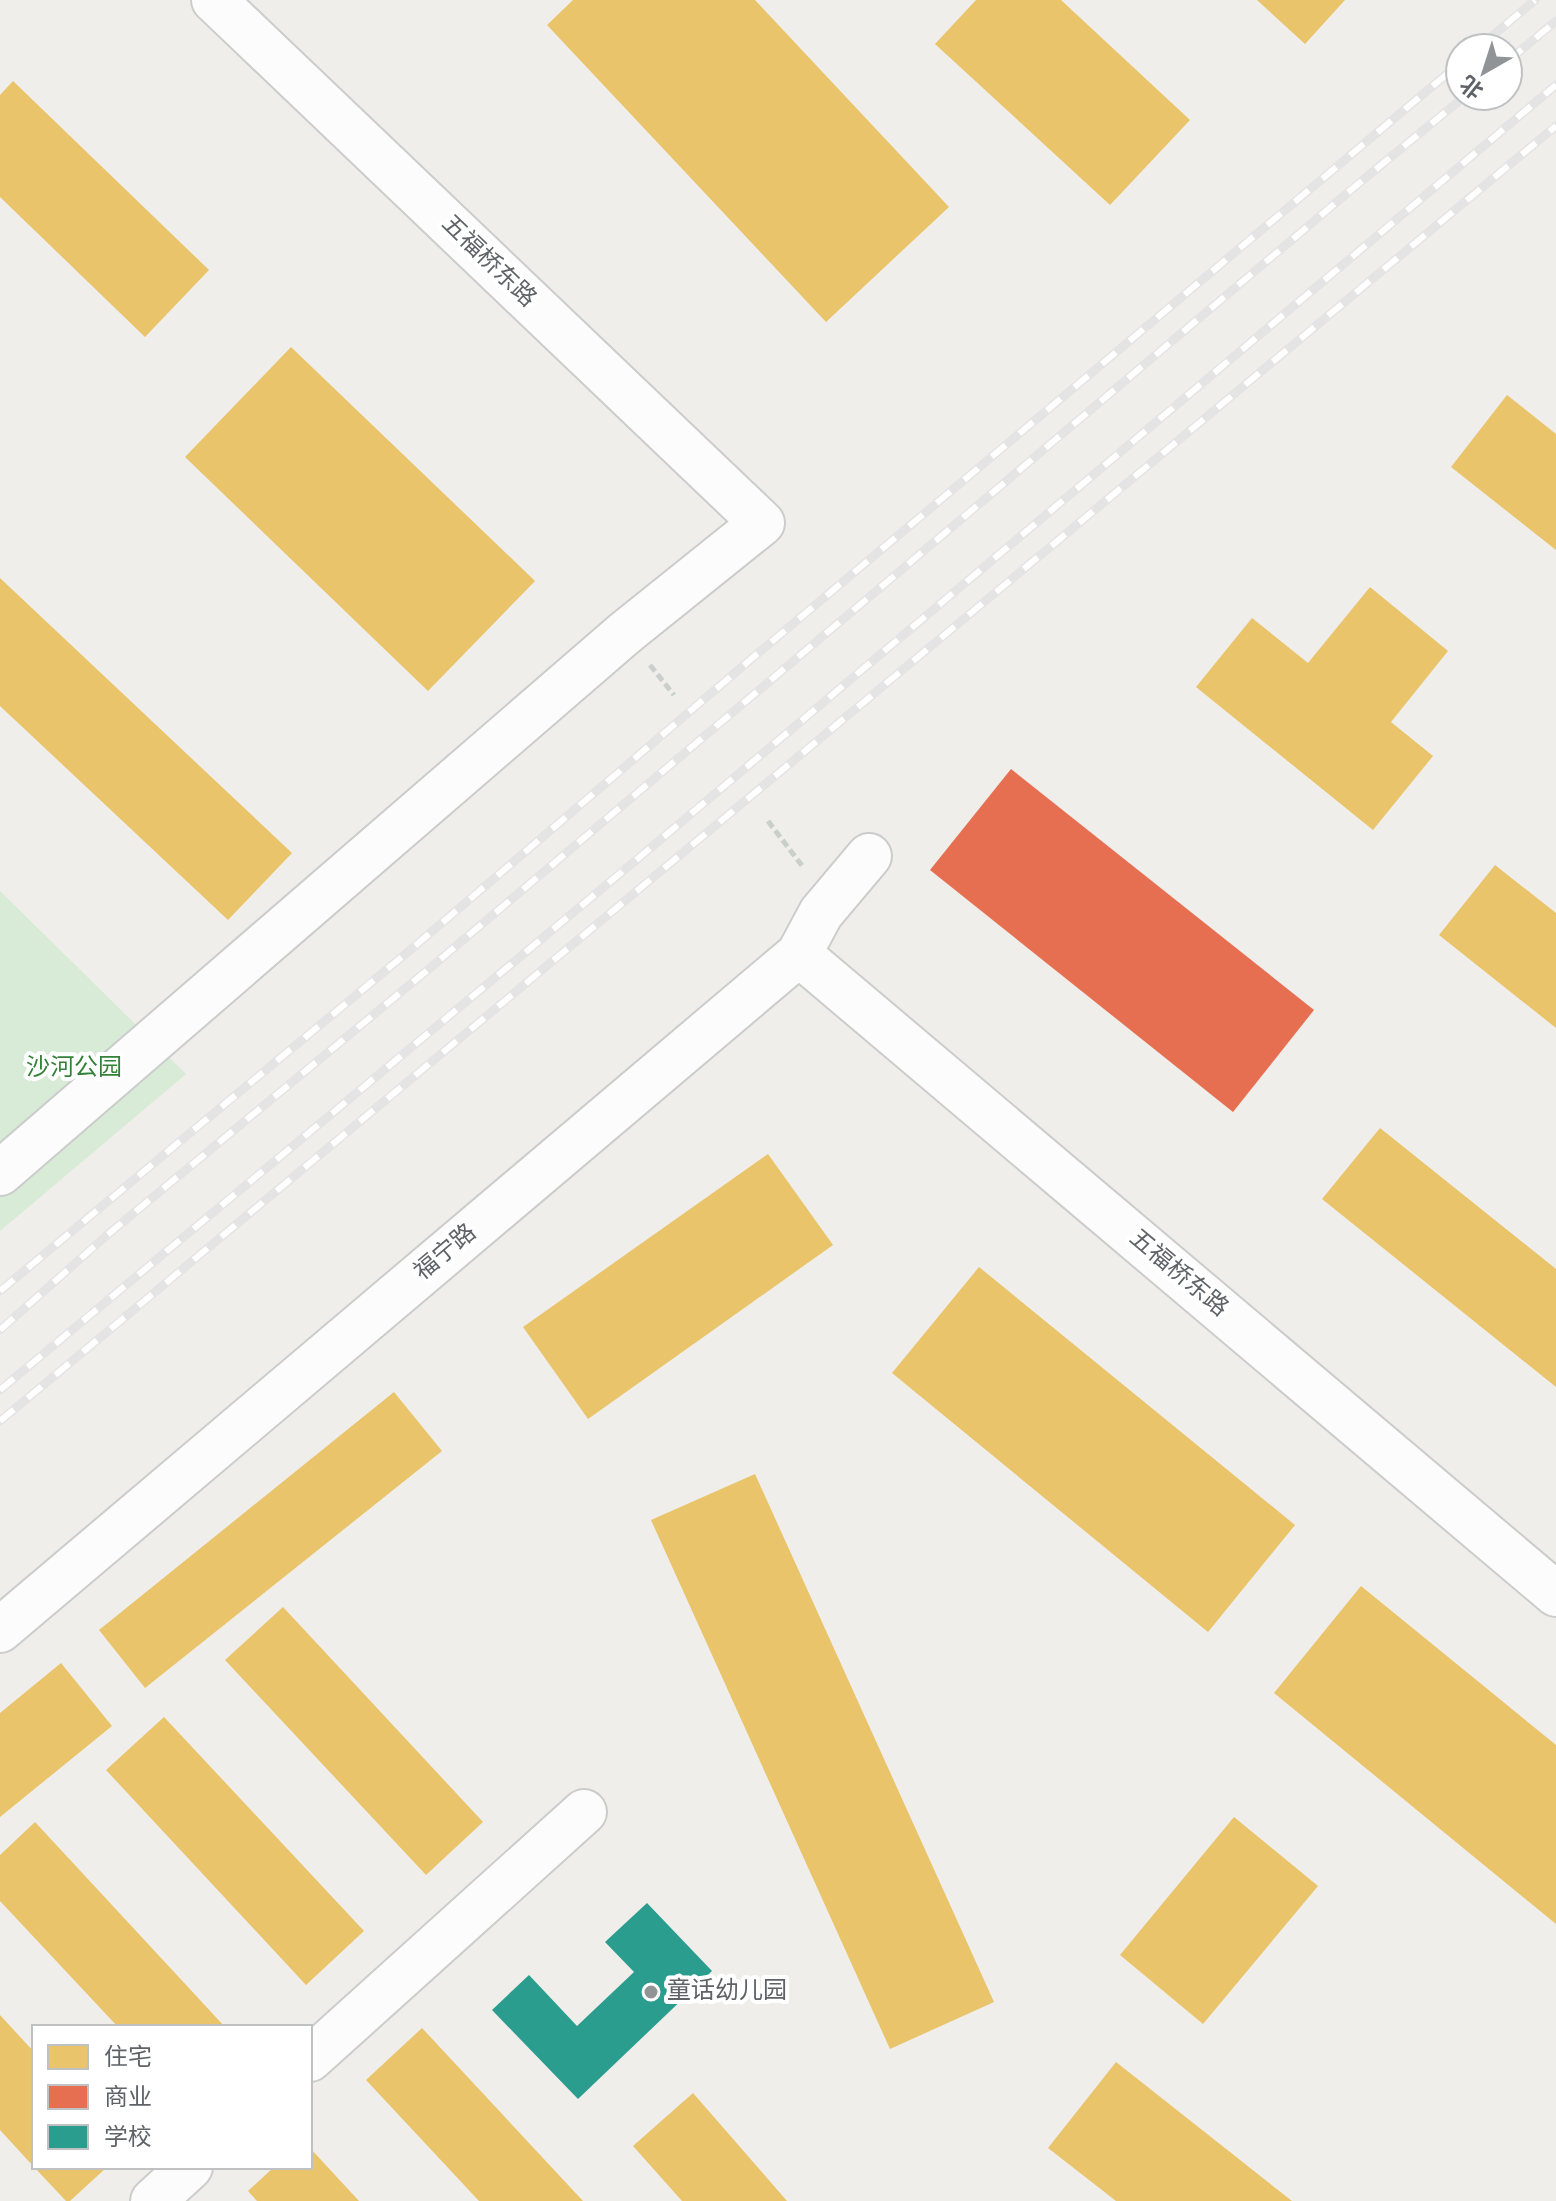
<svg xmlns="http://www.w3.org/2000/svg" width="1556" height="2201" font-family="Overpass,'Noto Sans SC',sans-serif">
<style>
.green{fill:#d8ebd6}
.homes{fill:#e9c46a}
.shops{fill:#e76f51}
.schools{fill:#2a9d8f}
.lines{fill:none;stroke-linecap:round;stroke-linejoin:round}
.minor-casing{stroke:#cbcccc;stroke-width:48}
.path{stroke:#cacfcc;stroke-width:5;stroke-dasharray:8 4;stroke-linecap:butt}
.minor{stroke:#fdfcfc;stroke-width:44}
.rail-casing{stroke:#e4e4e4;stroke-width:9}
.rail{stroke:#fff;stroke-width:6;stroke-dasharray:18;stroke-linecap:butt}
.poi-dot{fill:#919496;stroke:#fff;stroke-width:3}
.labels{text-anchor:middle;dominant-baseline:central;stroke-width:8;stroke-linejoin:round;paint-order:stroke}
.street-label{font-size:24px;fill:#5f6368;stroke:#fff}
.park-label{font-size:24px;fill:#348238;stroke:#fff}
.poi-label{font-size:24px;fill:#5f6368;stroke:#fff;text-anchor:start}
</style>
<rect width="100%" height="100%" fill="#efeeea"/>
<path class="green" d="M0 891 186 1074 0 1231Z"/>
<path class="homes" d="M573 0H755L949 207 826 322 547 25Z
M976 0H1061L1190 120 1110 205 935 44Z
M1257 0H1345L1305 44Z
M13 81 209 270 145 337 0 197V95Z
M291 347 535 581 428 691 185 457Z
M1507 395 1556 434V550L1451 467Z
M0 578 292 853 228 920 0 706Z
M1370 587 1448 651 1391 722 1433 756 1373 830 1196 687 1252 618 1308 663Z
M1495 865 1556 913V1028L1439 935Z
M1380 1128 1556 1269V1387L1322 1199Z
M768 1154 833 1245 588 1419 523 1327Z
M979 1267 1295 1525 1208 1632 892 1373Z
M394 1392 442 1451 145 1688 99 1630Z
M755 1474 994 2002 890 2049 651 1520Z
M1361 1586 1556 1745V1924L1274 1693Z
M283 1607 483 1822 426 1875 225 1660Z
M61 1663 112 1726 0 1817V1713Z
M164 1717 364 1931 306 1985 106 1770Z
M1234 1817 1318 1886 1203 2024 1120 1955Z
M35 1822 225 2027H118L0 1901V1855Z
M0 2015 34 2052V2167L0 2130Z
M422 2028 583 2201H479L366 2080Z
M1116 2062 1292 2201H1116L1048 2148Z
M693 2093 787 2201H682L633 2146Z
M310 2148 359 2201H257L248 2191 274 2167H310Z
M34 2167H107L70 2201H66Z"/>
<path class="shops" d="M1011 769 1314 1010 1233 1112 930 870Z"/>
<path class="schools" d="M647 1903 712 1971 578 2099 492 2010 529 1975 577 2026 634 1972 605 1942Z"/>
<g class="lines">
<g class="minor-casing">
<path id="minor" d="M799 954 1556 1594
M0 1173 625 633 762 523 214 0
M0 1630 799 954 821 913 869 856
M310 2059 584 1812
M153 2201 190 2167"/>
</g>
<path class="path" d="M650 665 674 695
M768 821 803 867"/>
<use href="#minor" class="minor"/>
<g class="rail-casing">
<path id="rail" d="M1478 48 1535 0
M1508 61 1556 21
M0 1291 409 951 750 660 1460 63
M0 1330 106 1236 430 968 1358 184 1465 96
M0 1390 641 856 1556 85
M0 1421 1556 126"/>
</g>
<use href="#rail" class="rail"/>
</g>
<circle class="poi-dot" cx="651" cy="1992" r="8"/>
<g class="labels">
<g class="street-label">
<text transform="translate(488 262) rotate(44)">五福桥东路</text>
<text transform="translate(446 1253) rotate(-40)">福宁路</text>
<text transform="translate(1178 1274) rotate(40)">五福桥东路</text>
</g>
<g class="park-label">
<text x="74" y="1069">沙河公园</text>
</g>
<g class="poi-label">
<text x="667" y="1992">童话幼儿园</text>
</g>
</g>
<rect x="32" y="2025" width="280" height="144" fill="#ffffff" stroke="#bfc1c3" stroke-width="2"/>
<rect x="48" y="2045" width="40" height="24" fill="#e9c46a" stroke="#bfc1c3" stroke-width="2"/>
<text x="104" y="2065" font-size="24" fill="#5f6368">住宅</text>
<rect x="48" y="2085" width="40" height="24" fill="#e76f51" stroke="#bfc1c3" stroke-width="2"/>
<text x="104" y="2105" font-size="24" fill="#5f6368">商业</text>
<rect x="48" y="2125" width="40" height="24" fill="#2a9d8f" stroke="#bfc1c3" stroke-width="2"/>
<text x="104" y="2145" font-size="24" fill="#5f6368">学校</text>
<g transform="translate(1484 72) rotate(219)"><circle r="38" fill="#ffffff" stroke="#bfc1c3" stroke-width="2"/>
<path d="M0-6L14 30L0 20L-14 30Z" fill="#919496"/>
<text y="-12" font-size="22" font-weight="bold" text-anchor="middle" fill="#5f6368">北</text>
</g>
</svg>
